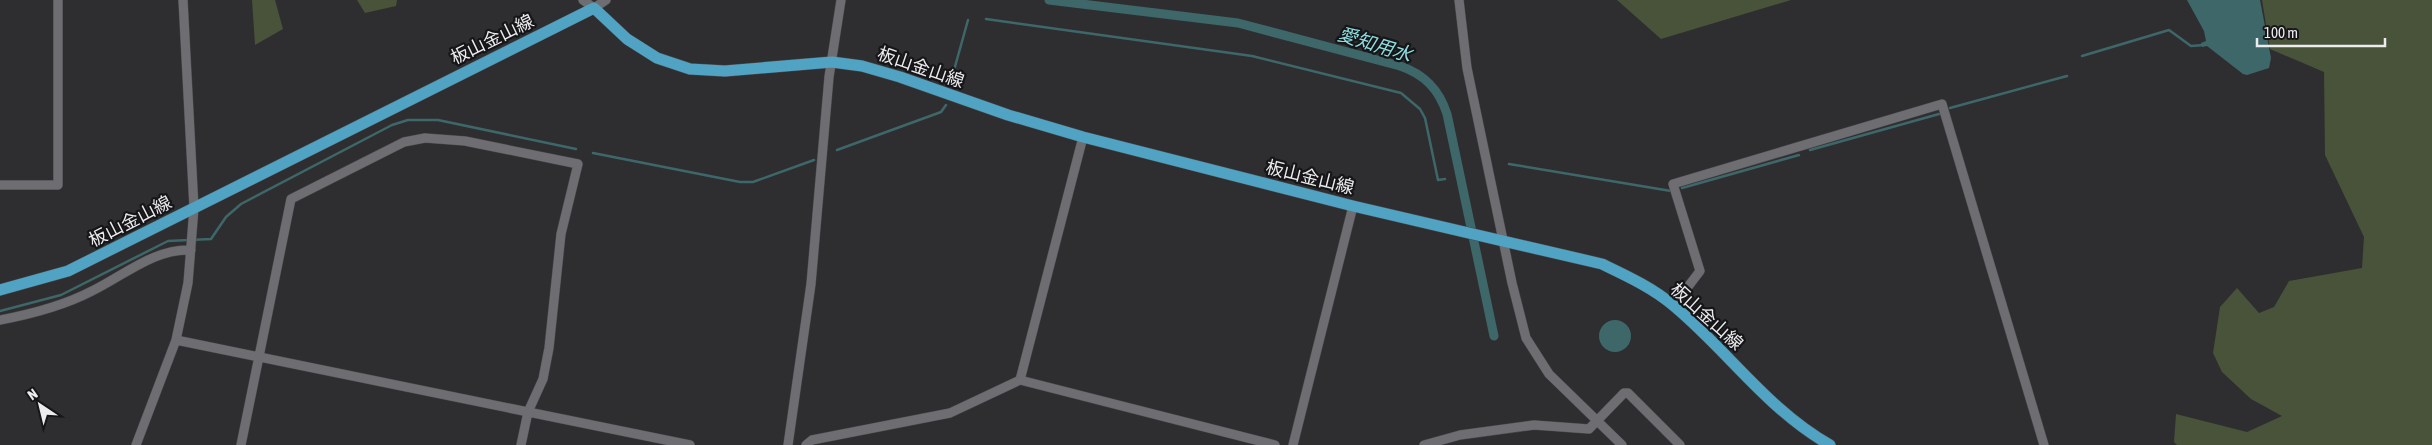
<svg xmlns="http://www.w3.org/2000/svg" width="2432" height="445" font-family="'Asap Condensed','Noto Sans JP',sans-serif">
<style>
.green{fill:#48533a}
.water{fill:#3e6769}
.lines{fill:none;stroke-linecap:round;stroke-linejoin:round}
.stream{stroke:#3e6769;stroke-width:2.5}
.canal{stroke:#3e6769;stroke-width:9}
.minor-casing{stroke:#49494c;stroke-width:10}
.major-casing{stroke:#49494c;stroke-width:12}
.minor{stroke:#6e6e72;stroke-width:9}
.major{stroke:#50a3c3;stroke-width:11}
.labels{text-anchor:middle;dominant-baseline:central;stroke-width:4.5;stroke-linejoin:round;paint-order:stroke}
.street-label{font-size:18px;fill:#ececef;stroke:#161618}
.water-label{font-size:19px;font-style:italic;fill:#90dde1;stroke:#161618}
</style>
<rect width="100%" height="100%" fill="#2e2e31"/>
<path class="green" d="M252 0H275L283 29 255 45Z
M357 0H397L396 6 365 13Z
M1617 0H1791L1661 39Z
M2262 0H2432V445H2177L2174 442 2176 414 2247 432 2282 416 2251 399 2222 372 2213 353 2220 307 2237 288 2259 313 2274 307 2289 281 2362 268 2364 237 2325 155 2324 72 2270 49Z"/>
<path class="water" d="M2187 0H2260L2271 58 2269 68 2247 75 2243 74 2207 46 2202 47 2201 43 2206 41 2204 31Z
M1599 336a16 16 0 1 1 32 0a16 16 0 1 1-32 0Z"/>
<g class="lines">
<path class="stream" d="M986 19 1252 56 1401 93 1420 109 1425 118 1438 180 1445 179
M2082 56 2169 30 2191 46 2204 45
M951 81 968 20
M1950 108 2067 76
M837 150 941 112 946 105
M1810 150 1939 114
M593 153 740 182H753L814 160
M1509 164 1671 191
M1682 188 1799 155
M0 311 61 295 168 241 211 239 226 217 241 204 392 125 408 120H438L576 149"/>
<path class="canal" d="M1049 0 1238 23 1400 66C1424 74 1439 89 1447 114L1494 336"/>
<g class="minor-casing">
<path id="minor" d="M583 0 594 8 606 0
M1459 0 1467 68 1512 283 1526 338 1549 374 1622 445
M0 185H58V0
M1674 305 1700 271 1673 184 1942 104 2044 445
M0 320C32 314 63 306 92 291 123 276 155 248 191 250
M176 340 690 445
M1020 380 1083 137
M136 445 176 340 188 283 194 208 183 0
M241 445 291 199 404 142 425 138 465 141 578 164 561 234 549 348 543 379 528 412 521 445
M788 445 811 284 829 77 841 0
M806 445 812 440 950 413 1020 380 1275 445
M1293 445 1353 206
M1424 445 1460 435 1534 425 1589 429 1624 393H1628L1680 445"/>
</g>
<g class="major-casing">
<path id="major" d="M0 290 68 271 594 8 627 39 657 58 690 69 725 71 832 62 862 66 900 77 1008 115 1083 137 1353 206 1602 264C1627 276 1653 288 1674 306 1728 351 1768 410 1830 445"/>
</g>
<use href="#minor" class="minor"/>
<use href="#major" class="major"/>
</g>
<g class="labels">
<g class="street-label">
<text transform="translate(492 39) rotate(-26)">板山金山線</text>
<text transform="translate(921 67) rotate(19)">板山金山線</text>
<text transform="translate(1310 177) rotate(14)">板山金山線</text>
<text transform="translate(130 221) rotate(-27)">板山金山線</text>
<text transform="translate(1707 316) rotate(42)">板山金山線</text>
</g>
<g class="water-label">
<text transform="translate(1375 44) rotate(17)">愛知用水</text>
</g>
</g>
<g transform="translate(40 405) rotate(325)" stroke="#161618" stroke-width="4" paint-order="stroke">
<path d="M0-4L9 19L0 12L-9 19Z" fill="#ececef"/>
<text y="-8" font-size="14" font-weight="bold" text-anchor="middle" fill="#ececef">N</text>
</g>
<path d="M2257 38v8h128v-8" fill="none" stroke="#ececef" stroke-width="2.5"/>
<text x="2264" y="38" font-size="15" fill="#ececef" stroke="#161618" stroke-width="4" paint-order="stroke">100 m</text>
</svg>
